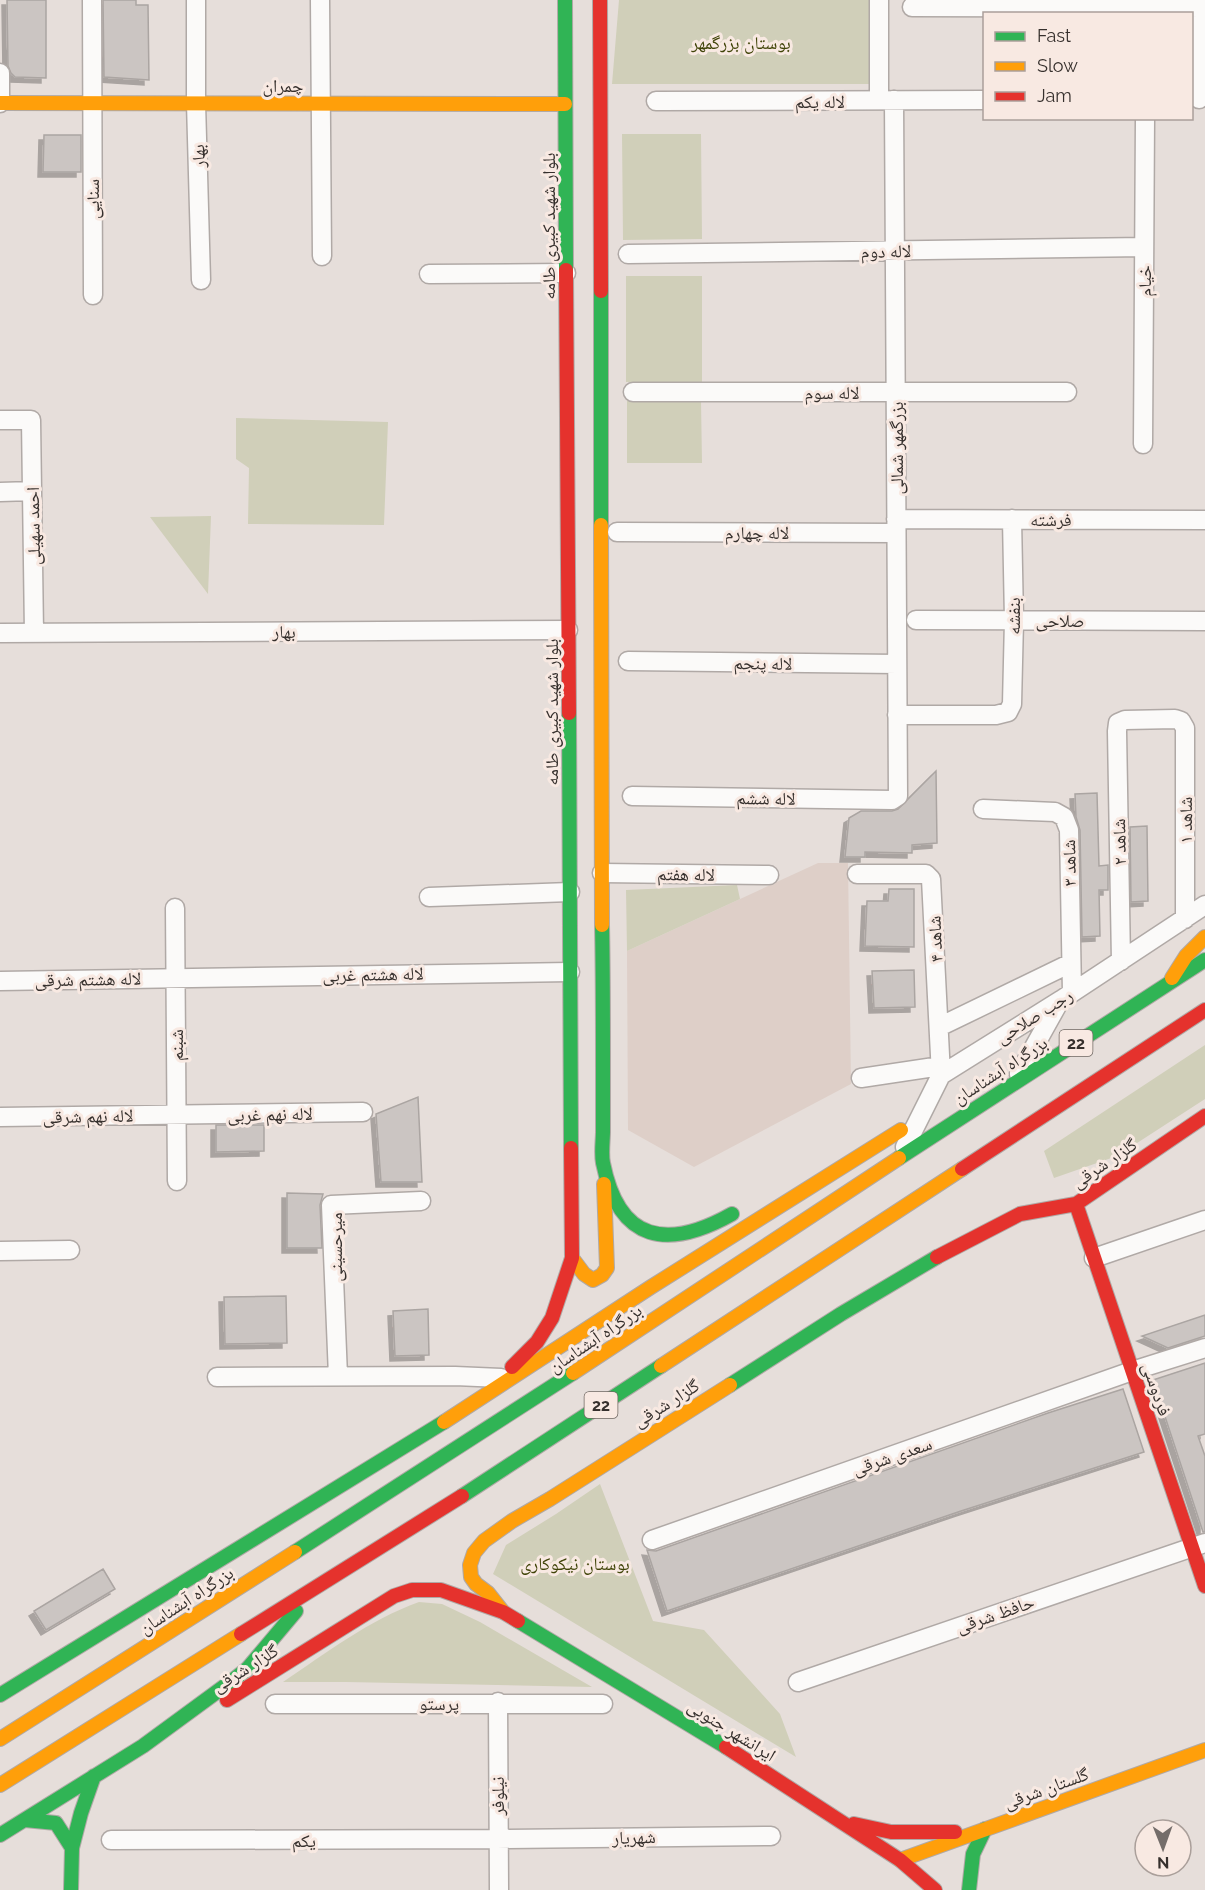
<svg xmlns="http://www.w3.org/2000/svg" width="1205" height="1890" font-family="Raleway,'Noto Naskh Arabic',sans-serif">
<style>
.built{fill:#decfc8}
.green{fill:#d0cfb9}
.building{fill:#cbc5c2;stroke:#aba5a2;stroke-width:1.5;filter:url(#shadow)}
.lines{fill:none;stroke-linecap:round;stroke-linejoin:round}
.street-casing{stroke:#b0a9a6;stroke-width:21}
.fast-casing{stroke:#b0a9a6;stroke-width:16}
.slow-casing{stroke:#b0a9a6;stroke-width:16}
.jam-casing{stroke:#b0a9a6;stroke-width:16}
.street{stroke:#fbfaf9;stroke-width:18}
.fast{stroke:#30b455;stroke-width:14}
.slow{stroke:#ff9f0a;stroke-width:14}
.jam{stroke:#e5322d;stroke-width:14}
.labels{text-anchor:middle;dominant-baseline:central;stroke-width:6;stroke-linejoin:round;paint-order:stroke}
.shield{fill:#f8e9e2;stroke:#706863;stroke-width:1.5}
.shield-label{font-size:16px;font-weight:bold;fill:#36302d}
.park-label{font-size:18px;fill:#404408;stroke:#f8e9e2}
.street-label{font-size:18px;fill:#36302d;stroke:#f8e9e2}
</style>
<defs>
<filter id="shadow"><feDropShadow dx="-5" dy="5" stdDeviation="0" flood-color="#0004"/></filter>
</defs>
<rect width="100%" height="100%" fill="#e6deda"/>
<path class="built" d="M818 863H848L851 1084 694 1167 628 1130 627 951Z"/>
<path class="green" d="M619 0H870V84H612Z
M622 134H701L702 239 623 240Z
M626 276H702V382H626Z
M627 401H701L702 463H627Z
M236 418 388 422 384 525 248 524 249 468 236 459Z
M211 516 208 594 150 517Z
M737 885 740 899 627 951 626 890Z
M1205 1045V1099L1117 1156 1054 1178 1044 1151Z
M600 1484 653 1621 704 1630 780 1714 796 1757 493 1574 506 1545 556 1514Z
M419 1602 442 1604 480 1622 592 1687 346 1682H283C326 1653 369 1620 419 1602Z"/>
<path class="building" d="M7 0H46V78L15 77 11 73 8 66Z
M103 0H136V5H148L149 80 104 77Z
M44 135H81V172H43Z
M936 771 937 843 912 845V853L865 852V857H845L849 818 861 811H892L898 809Z
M1097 793 1099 866 1108 865V890H1099L1100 936 1082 937 1080 830 1076 817 1075 794Z
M1147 826 1148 901 1131 902 1130 827Z
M889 889H914V947L865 946 867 901H888Z
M914 970 915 1007 874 1008 872 971Z
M418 1097 422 1182H381L376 1114Z
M216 1125H264V1151L216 1152Z
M287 1193 323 1194 320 1205 322 1248H287Z
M286 1296 287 1343 225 1344 224 1297Z
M428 1309 429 1355 395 1356 393 1311Z
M1205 1315V1336L1168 1348 1142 1336Z
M1205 1363V1434L1198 1436 1205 1456V1532H1203L1153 1380Z
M1123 1389 1144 1452 961 1511 667 1611 647 1550 656 1551 1048 1413Z
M103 1569 115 1589 46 1630 34 1611Z"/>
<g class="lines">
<g class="street-casing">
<path id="street" d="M92 0 93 295
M196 0V103L201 280
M320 0 322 256
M1196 0 1199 99
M912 7 1205 8
M0 73V103
M879 100V0
M656 101 984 100
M628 254 1144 247
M429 274 566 273
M633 392H1067
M0 420H31L34 633
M1143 444 1145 118
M0 492 32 491
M896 519 1205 520
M617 532 896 533
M916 620 1205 621
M0 633 568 630
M628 661 897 664
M897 715H996L1008 712 1012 704 1014 620 1012 519
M632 796 892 800 898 796 894 100
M983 809 1055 812 1064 817 1069 830 1072 993
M602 873 769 875
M857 874H926L931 879 941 1075
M429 897 570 892
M175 908 177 1181
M1121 961 1117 731 1118 723 1125 720 1175 719 1181 721 1185 728V919
M0 981 570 972
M939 1027 1071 963
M1019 1074 1058 1004
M861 1078 941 1066
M0 1117 363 1112
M905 1147 941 1075 1061 1000 1205 905
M0 1251 70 1250
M1094 1258 1205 1220
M338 1376 331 1205 421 1201
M217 1377 455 1376 501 1378
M652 1540 1132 1371 1205 1348
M798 1682 1205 1543
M498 1702 499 1890
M275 1704H603
M111 1840 497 1839 771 1836"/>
</g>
<g class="fast-casing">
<path id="fast" d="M565 0 566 270
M601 291V525
M569 713 571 1148
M602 925C603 972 603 1020 603 1067 603 1088 603 1110 603 1131 603 1141 601 1153 603 1163 619 1243 668 1250 732 1214
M899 1158 1205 960
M730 1385 841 1314 937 1257
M462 1496 661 1366
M295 1552 573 1373
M518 1621 726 1747
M0 1695 444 1422
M25 1820 56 1823 72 1848
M0 1835 143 1746 233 1680 248 1668 296 1611
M71 1890 72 1848 81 1813 94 1776
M969 1890 973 1854 985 1829"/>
</g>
<g class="slow-casing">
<path id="slow" d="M0 103 565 104
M601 525 602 925
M1172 978 1186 956 1205 937
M572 1258 584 1274 593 1280 602 1275 607 1268 604 1184
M661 1366 962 1169
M573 1373 899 1158
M444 1422 651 1287 901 1130
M503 1612 488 1593 476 1584 471 1577 470 1565 474 1553 484 1541 512 1521 550 1499 730 1385
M0 1739 295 1552
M0 1785 241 1634
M900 1860 1205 1750"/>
</g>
<g class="jam-casing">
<path id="jam" d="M600 0 601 291
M566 270 569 713
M962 1169 1205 1010
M1076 1204 1205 1586
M937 1257 1020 1214 1076 1204 1205 1116
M512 1367 537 1342 552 1318 572 1258 571 1148
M241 1634 462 1496
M227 1700 394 1596 412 1590H441L503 1612 518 1621
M726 1747 900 1860 935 1890
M854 1824 891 1832H955"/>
</g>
<use href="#street" class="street"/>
<use href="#fast" class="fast"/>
<use href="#slow" class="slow"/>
<use href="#jam" class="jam"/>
</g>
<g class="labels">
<g class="shield">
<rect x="1059.5" y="1030" width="33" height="26" rx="4.5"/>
<rect x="584.5" y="1392" width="33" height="26" rx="4.5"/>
</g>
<g class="shield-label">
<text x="1076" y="1043">22</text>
<text x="601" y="1405">22</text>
</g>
<g class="park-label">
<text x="741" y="42">بوستان بزرگمهر</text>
<text x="575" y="1563">بوستان نیکوکاری</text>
</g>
<g class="street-label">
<text x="283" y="85">چمران</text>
<text x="820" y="101">لاله یکم</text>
<text transform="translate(198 156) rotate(-92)">بهار</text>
<text transform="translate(92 199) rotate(-90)">سنایی</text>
<text transform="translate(548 226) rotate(-90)">بلوار شهید کبیری طامه</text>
<text transform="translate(886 251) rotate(-1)">لاله دوم</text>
<text transform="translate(1144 281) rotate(-90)">خیام</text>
<text x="832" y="392">لاله سوم</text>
<text transform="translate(896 448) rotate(-90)">بزرگمهر شمالی</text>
<text x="1051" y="519">فرشته</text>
<text transform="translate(33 526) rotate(-91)">احمد سهیلی</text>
<text x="757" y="532">لاله چهارم</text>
<text transform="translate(1013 616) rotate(-90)">بنفشه</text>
<text x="1060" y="620">صلاحی</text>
<text x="284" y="631">بهار</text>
<text transform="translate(763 663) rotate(1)">لاله پنجم</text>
<text transform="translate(551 712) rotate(-90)">بلوار شهید کبیری طامه</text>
<text transform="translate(766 798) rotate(1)">لاله ششم</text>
<text transform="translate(1185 820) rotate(-90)">شاهد ۱</text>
<text transform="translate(1119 842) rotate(-91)">شاهد ۲</text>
<text transform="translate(1069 863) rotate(-91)">شاهد ۳</text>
<text transform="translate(686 874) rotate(1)">لاله هفتم</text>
<text transform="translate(935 939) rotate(-93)">شاهد ۴</text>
<text transform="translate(373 974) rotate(-1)">لاله هشتم غربی</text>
<text transform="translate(88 979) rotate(-1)">لاله هشتم شرقی</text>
<text transform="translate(1034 1016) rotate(-32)">رجب صلاحی</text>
<text transform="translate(176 1045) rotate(-90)">شبنم</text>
<text transform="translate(1000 1070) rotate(-33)">بزرگراه آبشناسان</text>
<text transform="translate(270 1114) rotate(-1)">لاله نهم غربی</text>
<text transform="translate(88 1116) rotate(-1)">لاله نهم شرقی</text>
<text transform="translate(1104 1163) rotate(-34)">گلزار شرقی</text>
<text transform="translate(335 1247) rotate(-90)">میرحسینی</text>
<text transform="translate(595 1338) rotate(-34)">بزرگراه آبشناسان</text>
<text transform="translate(1157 1389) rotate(71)">فردوسی</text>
<text transform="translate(666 1403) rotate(-32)">گلزار شرقی</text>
<text transform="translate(892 1456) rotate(-19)">سعدی شرقی</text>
<text transform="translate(186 1600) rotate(-33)">بزرگراه آبشناسان</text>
<text transform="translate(995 1614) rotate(-19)">حافظ شرقی</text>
<text transform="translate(245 1668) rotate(-32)">گلزار شرقی</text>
<text x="439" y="1703">پرستو</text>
<text transform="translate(732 1730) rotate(32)">ایرانشهر جنوبی</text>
<text transform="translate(1046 1788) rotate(-20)">گلستان شرقی</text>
<text transform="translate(497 1796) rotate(-90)">نیلوفر</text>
<text transform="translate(634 1837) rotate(-1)">شهریار</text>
<text x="304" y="1840">یکم</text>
</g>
</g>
<rect x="983" y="12" width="210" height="108" fill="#f8e9e2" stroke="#aa9f9a" stroke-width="1.5"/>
<rect x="995" y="32" width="30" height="9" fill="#30b455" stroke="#aa9f9a" stroke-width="1.5"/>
<text x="1037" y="42" font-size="18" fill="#36302d">Fast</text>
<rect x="995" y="62" width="30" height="9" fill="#ff9f0a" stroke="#aa9f9a" stroke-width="1.5"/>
<text x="1037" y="72" font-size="18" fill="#36302d">Slow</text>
<rect x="995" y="92" width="30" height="9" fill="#e5322d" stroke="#aa9f9a" stroke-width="1.5"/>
<text x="1037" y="102" font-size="18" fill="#36302d">Jam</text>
<g transform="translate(1163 1848) rotate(179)"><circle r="28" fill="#f8e9e2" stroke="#aa9f9a" stroke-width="1.5"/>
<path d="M0-4.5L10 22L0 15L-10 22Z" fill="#746d6a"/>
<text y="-9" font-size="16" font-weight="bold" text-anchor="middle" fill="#36302d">N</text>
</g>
</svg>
